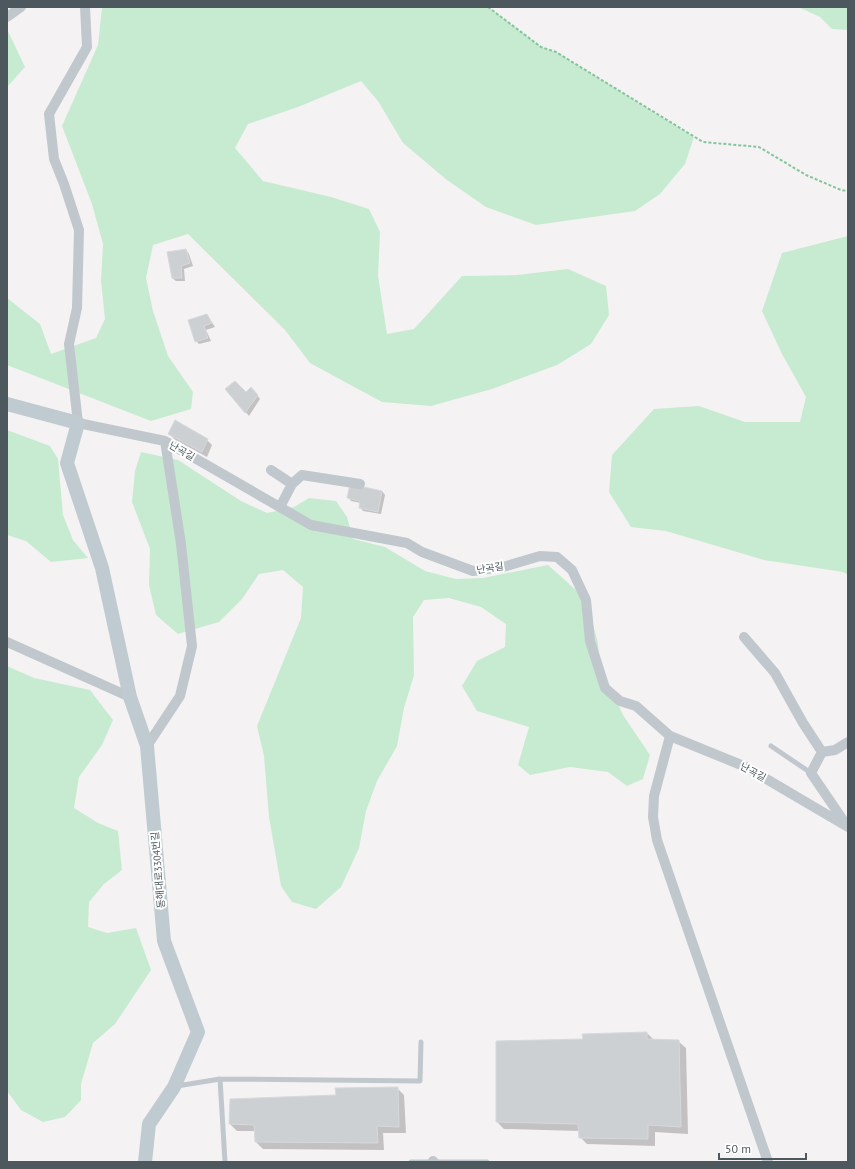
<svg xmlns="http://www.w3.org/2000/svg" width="855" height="1169" font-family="'PT Sans','Noto Sans KR',sans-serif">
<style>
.green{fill:#c7ebd0}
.shadow{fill:#0003}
.building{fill:#cdd0d3;stroke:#d7d9dc}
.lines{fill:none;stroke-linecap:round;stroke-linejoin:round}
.path{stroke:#83c59b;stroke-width:2;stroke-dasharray:3 2;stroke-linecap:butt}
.lane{stroke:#c0c8cd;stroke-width:5}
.street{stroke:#c0c8cd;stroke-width:10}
.secondary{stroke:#c0cbd1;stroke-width:14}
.labels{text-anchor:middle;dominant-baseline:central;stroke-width:4;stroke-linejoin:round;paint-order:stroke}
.street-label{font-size:10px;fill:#4c585d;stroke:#fff}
</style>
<rect width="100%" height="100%" fill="#f4f2f3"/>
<path class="green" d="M102 7H488L541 47 556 52 694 137 685 164 660 194 635 211 536 225 486 207 447 180 403 143 378 101 361 81 298 107 248 124 235 148 263 181 331 197 369 209 380 232 378 276 387 334 414 329 462 276 517 275 568 269 606 286 609 315 591 344 557 365 492 389 431 406 382 402 310 363 285 330 188 234 153 245 146 278 153 311 168 356 193 392 191 409 151 421 7 365V298L40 324 51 354 96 338 105 319 101 281 103 244 92 204 62 126 98 45Z
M798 7H848V30L832 29 820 17Z
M7 29 25 67 7 87Z
M848 236V575L843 572 764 560 666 531 631 527 609 492 612 455 654 409 699 406 745 422H800L806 397 782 354 762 311 782 253Z
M7 430 50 446 58 459 63 515 73 540 88 558 51 562 26 541 7 535Z
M141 452 178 460 241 501 267 513 294 507 309 498 336 501 347 517 353 539 385 547 425 571 456 579 483 578 548 565 586 599 598 643 600 666 623 715 650 755 643 779 627 786 608 772 570 767 530 775 518 765 529 727 477 711 462 686 477 661 505 647 506 624 481 607 449 598 424 600 413 617 414 675 404 708 397 746 377 781 366 811 359 848 341 887 316 909 292 902 281 886 269 817 264 756 257 726 301 618 303 587 283 570 259 574 242 599 219 622 178 634 156 615 149 585 150 549 132 502 135 471Z
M7 666 34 678 90 690 113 720 102 745 79 777 74 808 98 823 118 831 122 870 104 884 89 902 88 927 107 933 136 928 151 970 115 1024 93 1043 81 1084V1100L65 1117 43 1122 21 1110 7 1091Z"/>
<path class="shadow" d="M186 250 189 254 193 266 184 269 185 281H176L172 278Z
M207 315 215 327 206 330 211 341 199 344 196 341Z
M227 389 246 394 254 391 260 399 249 416Z
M169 433 207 440 212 445 207 457 174 439Z
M382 491 385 495 381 514 363 511 360 507 361 503 351 501 348 497Z
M647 1033 654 1040 678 1041 686 1048 688 1134 655 1132V1146L587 1144 580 1137V1131L504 1129 497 1122V1041L584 1040 583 1035Z
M397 1088 404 1095 406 1133H383L384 1150 263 1149 256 1142 255 1131H237L230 1124 337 1096Z"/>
<path class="building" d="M186 249 190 263 181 266 182 278H172L167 252Z
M207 314 212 323 204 326 208 338 195 342 188 320Z
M235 381 246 392 251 387 258 395 245 413 225 389Z
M175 420 208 439 202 452 168 434Z
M350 484 382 491 378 512 359 508 360 501 347 498Z
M647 1032V1039L679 1040 681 1127 648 1125V1139L579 1138 578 1124 496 1122V1041L583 1039 582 1034Z
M398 1087 399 1127 377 1126 378 1143 255 1142 254 1125 229 1124 230 1099 336 1095 335 1088Z"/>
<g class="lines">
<path class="path" d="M488 7 541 47 556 52 703 142 759 147 806 175 841 190 848 191"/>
<path class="lane" d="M771 746 811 773
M220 1079 225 1162
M177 1086 220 1079 420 1081 421 1042
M411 1162H487"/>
<path class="street" d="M85 7 87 47 49 114 54 159 64 184 79 230 77 308 69 344 78 423 165 441 311 525 407 543 422 552 473 571 503 567 540 556 557 557 572 570 586 600 590 641 605 688 620 701 636 706 670 736 746 767 848 827
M7 17 21 7
M271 470 292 484
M280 507 292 484 302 475 360 484
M744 637 775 673 803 723 822 752 811 773 845 823
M7 642 130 697
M670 736 654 796 653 817 657 840 768 1162
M147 746 180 696 192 646 181 544 165 441
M822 752 835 750 848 742
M433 1161 434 1162"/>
<path class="secondary" d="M7 404 78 423 67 463 102 568 130 697 147 746 164 941 198 1032 174 1087 149 1124 145 1162"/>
</g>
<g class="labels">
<g class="street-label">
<text transform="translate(182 451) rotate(30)">난곡길</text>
<text transform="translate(490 568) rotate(-9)">난곡길</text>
<text transform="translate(753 772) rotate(28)">난곡길</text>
<text transform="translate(158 870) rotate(-95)">동해대로3304번길</text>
</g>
</g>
<rect width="855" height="1169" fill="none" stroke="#4c585d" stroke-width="16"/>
<path d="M719 1153v6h87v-6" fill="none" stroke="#4c585d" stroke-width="2"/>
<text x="725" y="1153" font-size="12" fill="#4c585d" stroke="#ffffff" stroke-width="3" paint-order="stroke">50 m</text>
</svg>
